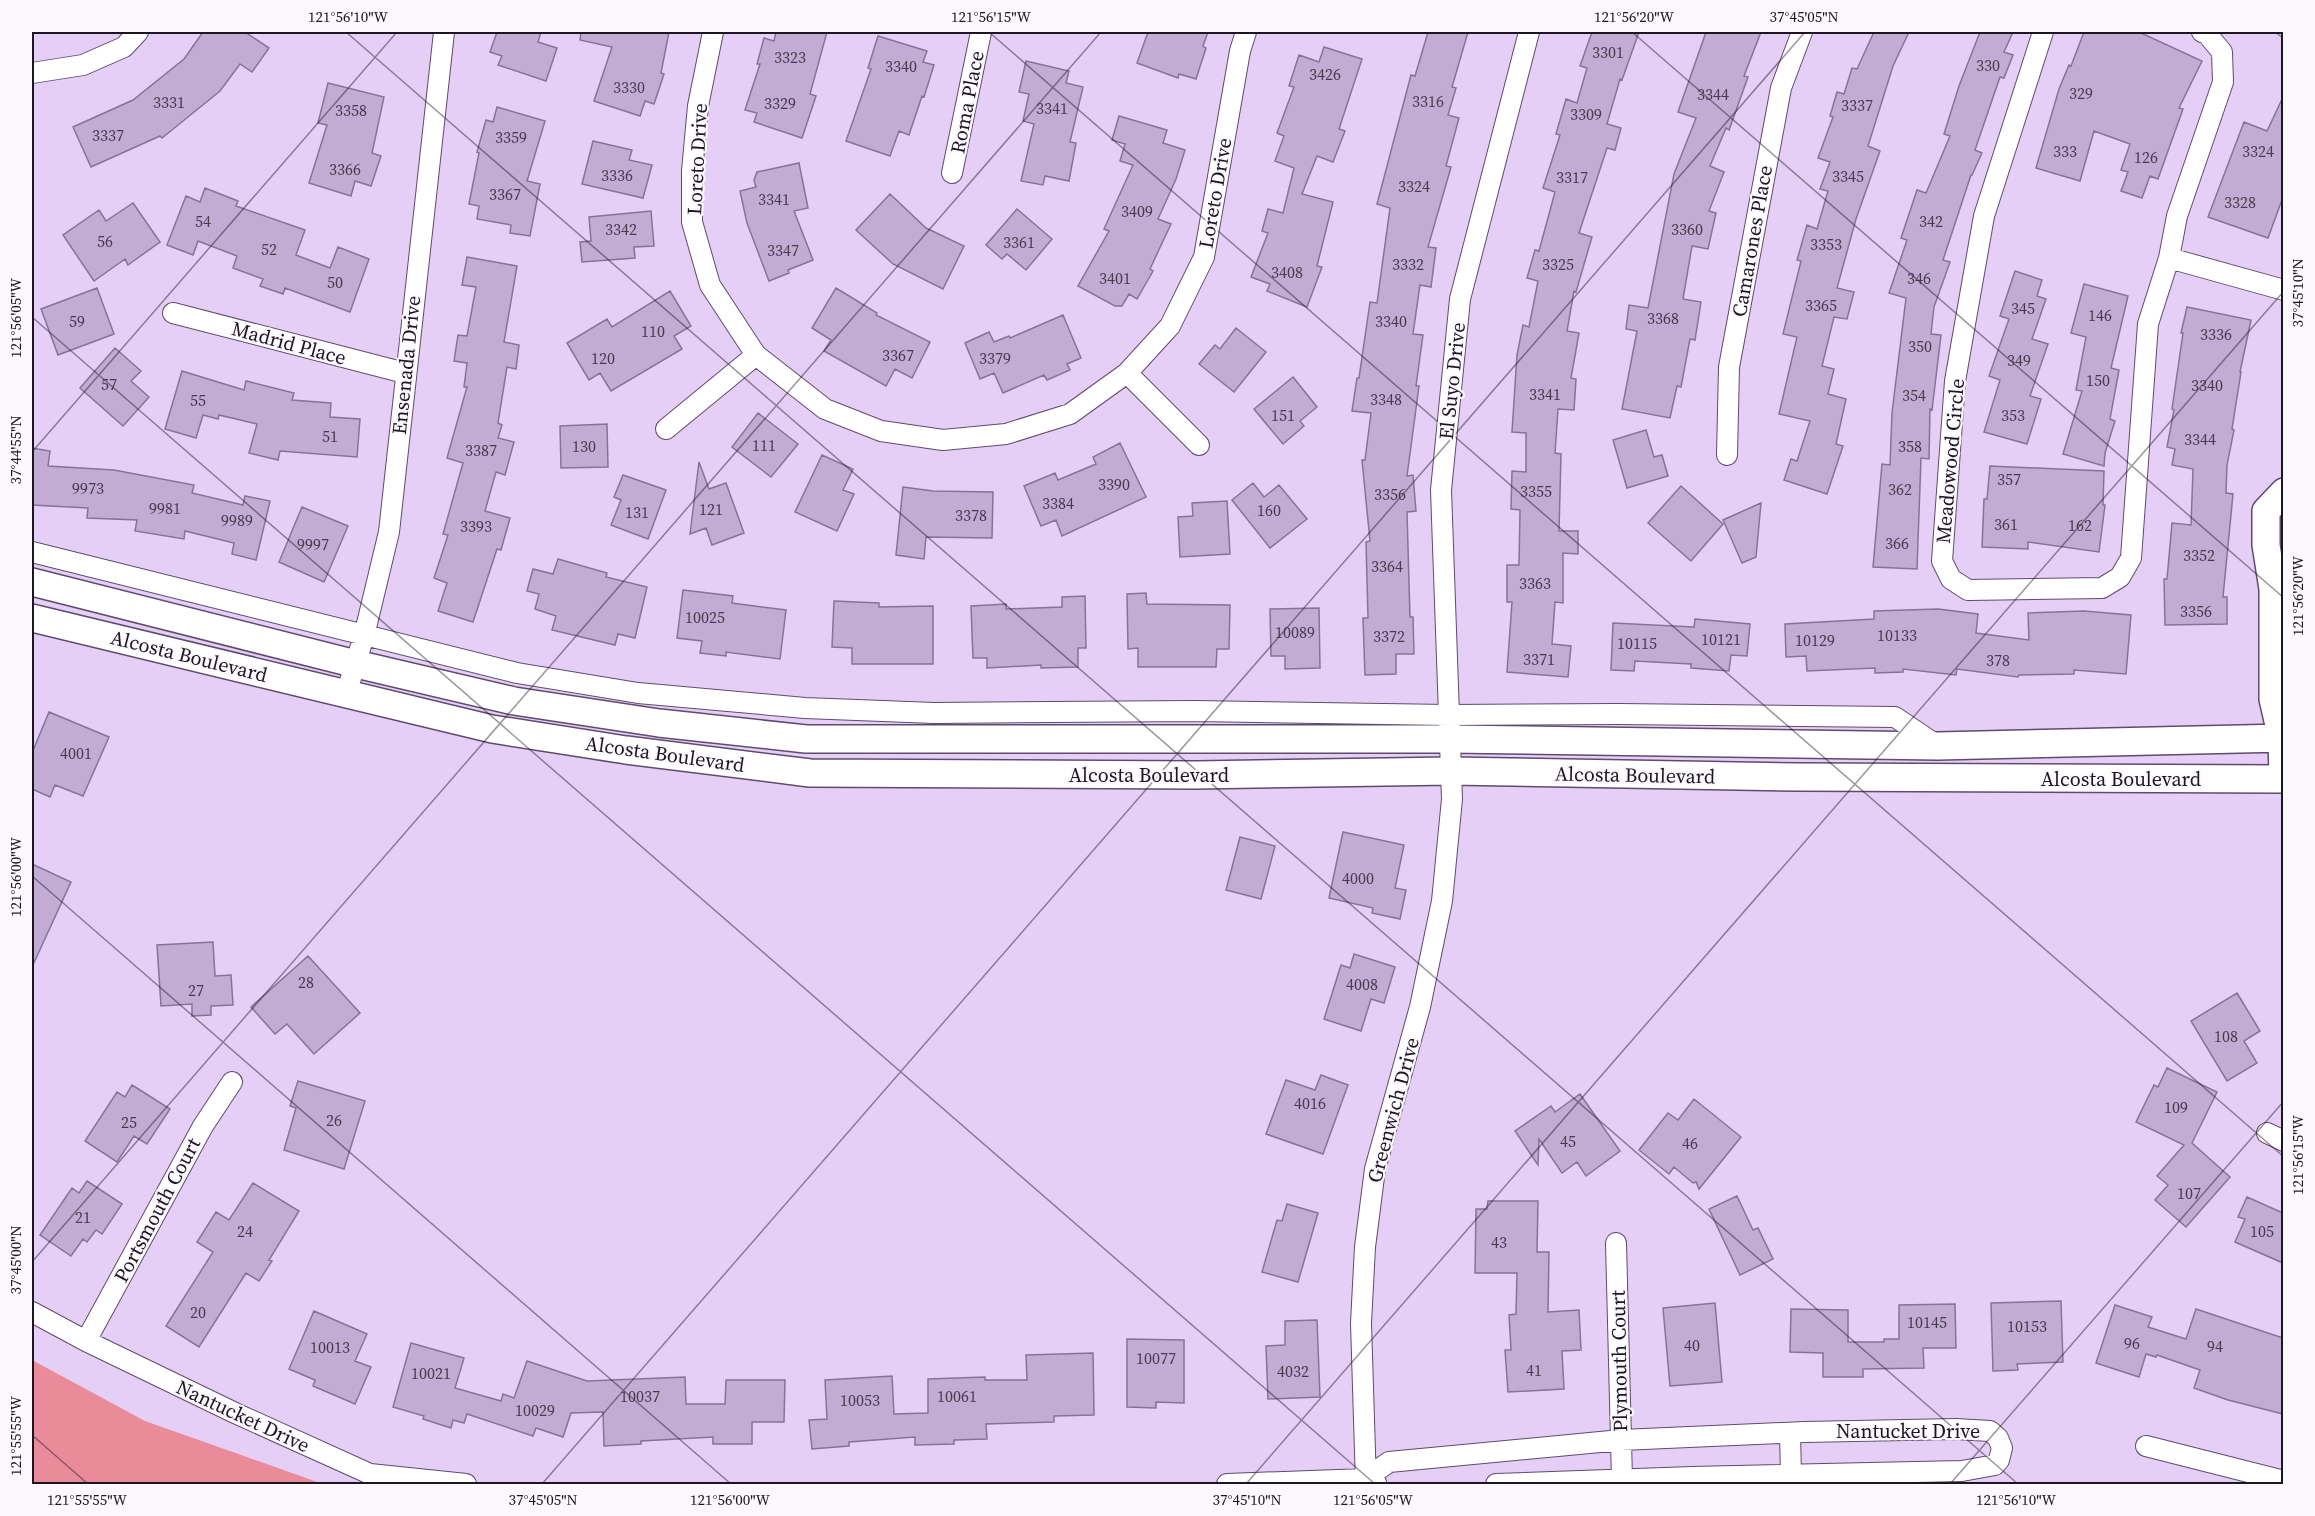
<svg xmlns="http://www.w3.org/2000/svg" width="2315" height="1516" font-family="'Source Serif 4',serif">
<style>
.green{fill:#ea8b9a}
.building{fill:#c2acd3;stroke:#877397;stroke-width:1.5}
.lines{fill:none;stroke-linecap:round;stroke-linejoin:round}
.street-casing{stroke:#5f4b6d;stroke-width:22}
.secondary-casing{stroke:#5f4b6d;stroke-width:30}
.street{stroke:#fff;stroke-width:20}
.secondary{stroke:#fff;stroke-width:27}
.ticks{fill:none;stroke:#1d1523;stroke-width:1.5;stroke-opacity:0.45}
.labels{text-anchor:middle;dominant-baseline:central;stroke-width:4.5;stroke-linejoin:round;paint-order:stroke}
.number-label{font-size:16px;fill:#463b4f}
.street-label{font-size:20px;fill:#1d1523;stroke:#fbf9fd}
.neatline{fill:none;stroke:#1d1523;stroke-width:2}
.ticks-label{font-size:15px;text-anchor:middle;fill:#1d1523}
</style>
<rect width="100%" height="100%" fill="#e6cff7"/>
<path class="green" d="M32 1360 145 1421 323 1484H32Z"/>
<path class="building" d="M203 32H245L269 48 252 72 240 64 220 91 162 138 160 136 91 167 73 127 133 100 184 59Z
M497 32H541L538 42 557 48 546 81 498 65 502 56 490 52Z
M581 32H669L661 73 664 74 654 104 645 101 640 116 594 101 612 47 580 40Z
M776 32H827L810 94 816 96 802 138 754 122 757 113 745 110 760 64H757L764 38 774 41Z
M1148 32H1208L1203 46 1206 48 1196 79 1179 74 1178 78 1137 63Z
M1428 32H1468L1452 87 1456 88 1448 115 1459 118 1446 166 1451 167 1428 247 1436 248 1431 287 1420 285 1413 334 1423 335 1416 386H1419L1407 476 1413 475 1416 511 1407 512 1410 617H1413L1414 654H1396V674L1365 675 1363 618H1368L1366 542 1370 541 1362 460H1365L1371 413 1352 411 1357 378H1359L1370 302 1377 303 1390 208 1377 204 1411 75 1415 76Z
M1592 32H1639L1622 80 1620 79 1607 124 1621 128 1615 150 1607 148 1579 233 1592 237 1576 292 1574 291 1567 331 1579 333 1571 378 1576 379 1574 410 1558 409 1555 453 1561 454 1559 531H1578V554L1563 553V603L1555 602 1552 644 1571 646 1568 677 1507 672 1512 602H1507V565H1519L1520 510 1511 509 1512 471 1526 472V433L1512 432 1517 355 1523 325 1529 327 1538 281 1527 278 1535 250 1539 251 1555 192 1543 188 1560 135 1556 134 1566 99 1577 103 1587 68 1580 66Z
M1706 32H1761L1744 76 1748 77 1729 130 1726 128 1710 166 1724 172 1709 211 1716 213 1708 249 1692 246 1683 299 1701 302 1695 340 1690 339 1681 387 1677 386 1670 418 1622 409 1637 331 1626 329 1629 305 1648 308 1674 174 1696 118 1678 112Z
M1874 32H1909L1893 66 1868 146 1880 151 1856 219 1837 288 1854 292 1847 319 1834 317 1822 366 1834 369 1828 394 1846 399 1836 444 1843 446 1827 494 1784 480 1791 459 1797 461 1810 421 1779 414 1797 337 1783 334 1801 261 1797 260 1807 225 1817 229 1828 191 1820 189 1830 162 1818 158 1833 117 1830 116 1837 92 1844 94 1852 68 1857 69Z
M1980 32H2013L2004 52 2013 55 2004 78 2000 77 1975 150 1982 153 1972 175H1971L1943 260 1950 262 1934 307 1931 334 1941 335 1932 410 1930 409 1929 459 1921 458 1917 569 1873 567 1882 464 1890 465 1892 413 1906 298 1889 293 1907 240 1901 238 1917 190 1926 193 1950 136 1944 134 1959 86Z
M2084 32H2139L2202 61 2179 108 2183 109 2158 179 2150 176 2142 198 2121 191 2128 172 2121 170 2130 144 2094 131 2080 181 2036 168 2059 89 2069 65 2071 66Z
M878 36 927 51 923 62 934 65 924 97 922 96 909 135 899 131 890 156 846 141 871 69 868 68Z
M1324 47 1362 59 1339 129 1345 131 1333 162 1317 156 1302 194 1333 202 1317 266 1322 267 1307 307 1267 291 1270 284 1251 277 1268 233 1262 231 1268 209 1283 213 1294 168 1275 161 1284 136 1277 133 1294 87 1289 86 1299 55 1319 62Z
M1026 61 1069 71 1066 83 1083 87 1070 142 1076 143 1069 181 1045 176 1043 185 1021 181 1034 124 1023 121 1029 94 1019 92Z
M328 83 384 97 372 153 381 156 371 186 355 181 351 196 309 183 327 125 318 123Z
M2283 97V197L2268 238 2208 217 2244 122 2267 131Z
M497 107 545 121 527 181 540 184 530 236 510 233 511 225 477 219 479 206 469 204 479 153 477 152 486 120 493 122Z
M1119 116 1167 130 1163 143 1185 150 1176 179 1158 219 1171 224 1150 269 1153 271 1137 299 1129 294 1122 306H1115L1078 286 1109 231 1104 229 1133 165 1120 161 1125 144 1112 140Z
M593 141 632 150 629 160 652 165 643 198 582 184Z
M799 163 808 208 794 211 813 260 788 270 789 273 769 281 747 223 740 191 756 187 754 180 757 172Z
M205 188 238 201 236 206 305 230 296 255 330 268 338 247 369 259 350 312 285 288 283 294 260 286 263 279 233 268 237 256 198 241 193 255 167 245 186 196 200 202Z
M890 194 926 228 964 246 943 289 893 264 856 230Z
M133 203 160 242 128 265 125 259 94 281 63 235 99 210 106 221Z
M1017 209 1052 239 1026 270 1007 254 1002 259 986 245Z
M651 211 654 246 634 247 635 258 582 262 580 242 591 241 589 217Z
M467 257 517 266 504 342 519 345 516 369 507 367 498 423 502 425 498 438 514 442 505 475 496 472 485 511 510 518 501 550 497 549 473 622 438 611 447 583 434 578 448 535 443 534 463 463 447 458 467 387H464L467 363 454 361 458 335 467 336 476 287 462 285Z
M2015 271 2042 280 2037 296 2046 299 2032 339 2048 344 2030 396 2041 399 2027 444 1984 432 2000 380 1989 376 2009 319 2000 316Z
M2084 284 2128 296 2111 368 2119 370 2110 419 2115 421 2105 453 2104 466 2063 454 2082 391 2076 390 2086 337 2071 333Z
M97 288 114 334 58 355 41 309Z
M836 288 877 313 876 315 930 342 912 378 895 369 886 386 824 351 831 340 812 328Z
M670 291 691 326 674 336 682 349 611 391 600 373 589 380 567 343 607 319 612 327Z
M2187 307 2251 320 2240 372H2241L2232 429 2234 430 2227 465 2226 493 2233 494 2223 597H2227V624L2165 625 2164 579H2167L2172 523 2191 525 2193 469 2172 465 2175 449 2167 447 2174 410 2172 409 2183 333H2181Z
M1063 315 1081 358 1067 364 1070 370 1047 380 1044 375 1003 393 994 373 980 379 965 343 989 332 994 342 1009 336 1010 338Z
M1236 328 1266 352 1234 392 1199 364 1215 345 1220 349Z
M115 348 141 371 131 381 149 397 123 426 80 388Z
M182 371 244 390 246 381 294 393 292 400 331 403 330 417 360 419 357 457 280 451 278 460 249 453 257 424 219 415 218 419 203 415 196 438 165 429Z
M1293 377 1317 407 1300 421 1304 426 1283 444 1254 409Z
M758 413 798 444 771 477 732 447Z
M607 424 608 467 561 468 560 426Z
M1646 430 1654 457 1662 455 1668 476 1627 488 1613 440Z
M1120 443 1146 497 1062 536 1056 520 1041 526 1024 486 1055 473 1058 480 1096 464 1093 457Z
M32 448 50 451 48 466 114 470 194 485 192 493 243 505 245 496 270 501 256 560 232 554 234 543 185 531 184 539 135 531 137 520 87 518 88 508 32 505Z
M822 455 853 469 843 490 854 494 837 531 795 512Z
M699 462 709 489 726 483 744 533 712 545 706 528 690 534Z
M1990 466 2104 471 2103 505H2105L2099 552 2028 542V549L1982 547 1984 499H1987Z
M623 475 666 490 648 539 611 525 621 500 614 497Z
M1253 483 1264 497 1279 485 1307 519 1270 548 1232 500Z
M1681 486 1723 524 1691 561 1648 523Z
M903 487 933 491 993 492 992 538 926 537 924 559 896 555Z
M1227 501 1230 554 1180 557 1178 517 1193 516 1192 503Z
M1761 503 1756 557 1742 563 1723 520Z
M302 507 348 526 324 582 279 562Z
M558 559 607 573 606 577 647 587 635 638 618 634 615 645 552 630 556 616 535 609 539 594 527 591 533 569 553 574Z
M683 590 733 596 732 603 786 610 780 659 726 652V656L700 653 702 641 677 638Z
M1146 593 1147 604 1230 605 1229 649H1217L1216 667H1138V648L1128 649 1127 594Z
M1085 596 1086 648H1078V667L1041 668V665L987 668V658H973L971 606 1006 604V609L1062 607V597Z
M834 601 879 603V607L933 606V664H852V648L832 647Z
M1319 608 1320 668 1285 669V656H1271L1270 609Z
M1938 609 1978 614 1976 633 2029 640 2028 613 2084 611 2131 615 2126 674 2074 670V674L2019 675 2018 677 1957 669 1956 675 1903 669V672L1875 673V668L1807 671 1806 656 1786 657 1785 624 1874 619V611Z
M1695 619 1750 624 1747 656 1731 655 1729 671 1691 668V664L1635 661 1634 671 1611 670 1613 623 1694 627Z
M49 712 109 737 83 796 55 785 50 797 32 789V753Z
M1343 832 1404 845 1395 888 1406 890 1400 919 1372 913 1373 908 1329 898Z
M1240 837 1275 846 1261 899 1226 890Z
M32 864 71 882 32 967Z
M213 942 215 976 231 975 233 1005 211 1006V1015L192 1016V1004L161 1006 157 945Z
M1354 954 1395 967 1384 1003 1371 999 1361 1031 1324 1019 1341 965 1350 968Z
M308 956 360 1013 314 1054 287 1024 275 1034 251 1007Z
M2237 993 2260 1031 2244 1041 2257 1063 2227 1081 2191 1021Z
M2167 1068 2217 1092 2192 1143 2230 1177 2186 1227 2155 1200 2168 1185 2157 1176 2184 1145 2136 1122 2154 1085 2158 1087Z
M1321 1075 1348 1085 1323 1154 1266 1134 1286 1080 1315 1090Z
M298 1081 365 1101 344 1169 284 1150 296 1108 290 1106Z
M132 1085 170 1109 147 1144 134 1136 117 1162 85 1141 117 1092 125 1097Z
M1580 1094 1620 1151 1586 1176 1577 1162 1562 1173 1539 1139 1538 1165 1515 1131 1551 1106 1555 1112Z
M1694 1099 1741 1137 1699 1189 1696 1182 1693 1183 1674 1167 1669 1174 1639 1150 1668 1113 1678 1120Z
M87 1181 122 1204 102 1234 96 1230 87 1242 83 1239 71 1256 40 1235 72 1188 79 1193Z
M253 1183 299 1211 269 1260 272 1261 259 1281 246 1273 199 1347 166 1326 213 1252 197 1242 216 1212 229 1220Z
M1737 1196 1753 1230 1758 1228 1773 1259 1740 1275 1709 1209Z
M2247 1197 2283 1213V1263L2235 1242 2245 1219 2238 1217Z
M1488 1201H1538L1537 1252H1549L1548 1312 1579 1310 1581 1350 1562 1351 1564 1389 1508 1392 1505 1350H1511L1509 1315 1516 1314 1517 1273H1475L1476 1209H1487Z
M1287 1204 1318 1213 1298 1282 1262 1272 1277 1220 1282 1221Z
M2061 1301 2063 1362 2017 1364 2018 1370 1993 1371 1991 1303Z
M1715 1303 1722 1382 1670 1386 1663 1308Z
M1955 1304 1956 1348H1923L1924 1368 1863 1369V1377H1823V1353L1790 1352 1791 1309 1848 1310V1342H1884V1339H1899V1305Z
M2115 1305 2152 1317 2148 1327 2186 1339 2196 1309 2283 1338V1414L2228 1400 2194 1388 2200 1370 2157 1355 2156 1357 2146 1354 2139 1377 2096 1363Z
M314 1311 367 1334 355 1361 371 1367 355 1404 313 1386 315 1380 289 1369Z
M1317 1320 1320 1397 1268 1399 1266 1346 1285 1345V1321Z
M1127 1339 1184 1340V1403L1156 1402V1408L1127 1407Z
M411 1343 464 1358 455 1388 501 1401 503 1394 514 1398 527 1361 587 1381 685 1377 686 1404H725L726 1380H785L784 1422H752V1444H713V1437L641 1441V1444L604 1446 603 1412 571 1413 563 1437 536 1428 533 1436 467 1414 464 1423 453 1420 451 1428 423 1419 424 1416 393 1407Z
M1093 1353 1094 1415 1054 1416V1422L986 1424 987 1439 954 1440V1444L915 1445V1437L849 1442V1446L812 1449 809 1420 827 1419 825 1380 892 1376 894 1414 928 1413V1379L985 1377V1380H1027L1026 1355Z"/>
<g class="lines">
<g class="street-casing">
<path id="street" d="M713 32 698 106 692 171V222L710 285 756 355 825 409 881 431 943 440 1006 434 1070 414 1127 373 1170 326 1204 257 1240 51 1246 32
M2043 32 1984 216 1955 381 1942 561 1951 579 1968 590 2102 588 2120 577 2131 558 2148 324 2169 258 2177 216 2223 82 2222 52 2207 34 2202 32
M32 73 83 65 124 47 138 32
M952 173 981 32
M2169 258 2284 290
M173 313 405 373
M1127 373 1199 445
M666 429 756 355
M1727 455 1729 367 1781 88 1802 32
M32 552 517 673 638 693 805 708 934 713 1195 711 1448 715 1618 714 1895 717 1938 746
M346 694 364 636 389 532 444 32
M2267 1133 2284 1141
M1616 1243 1622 1480
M32 1312 86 1341 235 1413 370 1474 466 1484
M86 1341 203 1126 232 1082
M1790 1433 1791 1475
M2146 1446 2284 1481
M1365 1479 1389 1462 1621 1440 1804 1432 1956 1429 1990 1431 1998 1438 2002 1448 1999 1460 1995 1465 1962 1471 1692 1477 1496 1484
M1227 1484 1365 1479 1376 1483
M1366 1484 1361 1323 1365 1247 1375 1169 1420 1007 1442 901 1452 799 1441 490 1460 299 1529 32"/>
</g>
<g class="secondary-casing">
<path id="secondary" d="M32 582 356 664 514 701 659 723 806 739H1449L1938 746 2284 738
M32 618 492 729 626 750 810 773 1196 775 1451 771 1798 777 2284 779
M2283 779 2282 738 2273 699V589L2266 545V511L2284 492"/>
</g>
<use href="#street" class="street"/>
<use href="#secondary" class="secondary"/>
</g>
<path class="ticks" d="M346 32 2018 1484M989 32 2284 1157M1632 32 2284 598M2275 32 2284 39M32 317 1375 1484M32 452 397 32M32 876 731 1484M32 1262 1101 32M32 1435 88 1484M542 1484 1805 32M1246 1484 2284 291M1950 1484 2284 1101"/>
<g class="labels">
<g class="number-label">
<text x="1608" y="52">3301</text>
<text x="790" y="57">3323</text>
<text x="1988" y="65">330</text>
<text x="901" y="66">3340</text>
<text x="1325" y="74">3426</text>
<text x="629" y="87">3330</text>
<text x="2081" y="93">329</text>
<text x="1713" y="94">3344</text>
<text x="1428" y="101">3316</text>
<text x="169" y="102">3331</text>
<text x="780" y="103">3329</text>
<text x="1857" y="105">3337</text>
<text x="1052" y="108">3341</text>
<text x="351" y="110">3358</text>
<text x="1586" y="114">3309</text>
<text x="108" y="135">3337</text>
<text x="511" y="137">3359</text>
<text x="2065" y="151">333</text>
<text x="2258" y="151">3324</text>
<text x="2146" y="157">126</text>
<text x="345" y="169">3366</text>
<text x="617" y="175">3336</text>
<text x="1848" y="176">3345</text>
<text x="1572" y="177">3317</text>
<text x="1414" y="186">3324</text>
<text x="505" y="194">3367</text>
<text x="774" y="199">3341</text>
<text x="2240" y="202">3328</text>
<text x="1137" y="211">3409</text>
<text x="203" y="221">54</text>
<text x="1931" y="221">342</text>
<text x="621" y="229">3342</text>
<text x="1687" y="229">3360</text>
<text x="105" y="241">56</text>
<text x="1019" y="242">3361</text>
<text x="1826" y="244">3353</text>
<text x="269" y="249">52</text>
<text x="783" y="250">3347</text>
<text x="1408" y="264">3332</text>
<text x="1558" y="264">3325</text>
<text x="1287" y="272">3408</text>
<text x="1115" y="278">3401</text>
<text x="1919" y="278">346</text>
<text x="335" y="282">50</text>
<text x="1821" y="305">3365</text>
<text x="2023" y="308">345</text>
<text x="2100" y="315">146</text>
<text x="1663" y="318">3368</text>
<text x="77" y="321">59</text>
<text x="1391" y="321">3340</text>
<text x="653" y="331">110</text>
<text x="2216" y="334">3336</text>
<text x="1920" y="346">350</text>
<text x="898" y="355">3367</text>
<text x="603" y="358">120</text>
<text x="995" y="358">3379</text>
<text x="2019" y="360">349</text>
<text x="2098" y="380">150</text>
<text x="109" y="384">57</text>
<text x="2207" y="385">3340</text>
<text x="1545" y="394">3341</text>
<text x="1914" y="395">354</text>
<text x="1386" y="399">3348</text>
<text x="198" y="400">55</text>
<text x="1283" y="415">151</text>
<text x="2013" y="415">353</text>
<text x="330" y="436">51</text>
<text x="2200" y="439">3344</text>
<text x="764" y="445">111</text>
<text x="584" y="446">130</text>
<text x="1910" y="446">358</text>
<text x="481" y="450">3387</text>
<text x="2009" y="479">357</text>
<text x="1114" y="484">3390</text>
<text x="88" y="488">9973</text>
<text x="1900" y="489">362</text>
<text x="1536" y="491">3355</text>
<text x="1390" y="494">3356</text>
<text x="1058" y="503">3384</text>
<text x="165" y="508">9981</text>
<text x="711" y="509">121</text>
<text x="1269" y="510">160</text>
<text x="637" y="512">131</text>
<text x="971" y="515">3378</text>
<text x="237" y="520">9989</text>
<text x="2006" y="524">361</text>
<text x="2080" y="525">162</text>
<text x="476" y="526">3393</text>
<text x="1897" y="543">366</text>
<text x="313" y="544">9997</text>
<text x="2199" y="555">3352</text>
<text x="1387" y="566">3364</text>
<text x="1535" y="583">3363</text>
<text x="2196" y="611">3356</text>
<text x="705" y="617">10025</text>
<text x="1295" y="632">10089</text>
<text x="1897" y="635">10133</text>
<text x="1389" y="636">3372</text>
<text x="1721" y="639">10121</text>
<text x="1815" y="640">10129</text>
<text x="1637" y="643">10115</text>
<text x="1539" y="659">3371</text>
<text x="1998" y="660">378</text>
<text x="76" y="753">4001</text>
<text x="1358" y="878">4000</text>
<text x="306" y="982">28</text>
<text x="1362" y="984">4008</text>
<text x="196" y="990">27</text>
<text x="2226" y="1036">108</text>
<text x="1310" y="1103">4016</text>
<text x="2176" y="1107">109</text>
<text x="334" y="1120">26</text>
<text x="129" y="1122">25</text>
<text x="1568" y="1141">45</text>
<text x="1690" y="1143">46</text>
<text x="2189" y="1193">107</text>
<text x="83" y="1217">21</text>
<text x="245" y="1231">24</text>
<text x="2262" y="1231">105</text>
<text x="1499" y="1242">43</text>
<text x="198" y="1312">20</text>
<text x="1927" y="1322">10145</text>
<text x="2027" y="1326">10153</text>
<text x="2132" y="1343">96</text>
<text x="1692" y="1345">40</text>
<text x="2215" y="1346">94</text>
<text x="330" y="1347">10013</text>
<text x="1156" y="1358">10077</text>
<text x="1534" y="1370">41</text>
<text x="1293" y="1371">4032</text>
<text x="431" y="1373">10021</text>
<text x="640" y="1396">10037</text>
<text x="957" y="1396">10061</text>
<text x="860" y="1400">10053</text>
<text x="535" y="1410">10029</text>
</g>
<g class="street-label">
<text transform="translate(967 102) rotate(-79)">Roma Place</text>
<text transform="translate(697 159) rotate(-87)">Loreto Drive</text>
<text transform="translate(1215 193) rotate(-80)">Loreto Drive</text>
<text transform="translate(1752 241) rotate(-80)">Camarones Place</text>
<text transform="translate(289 343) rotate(15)">Madrid Place</text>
<text transform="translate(406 365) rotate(-84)">Ensenada Drive</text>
<text transform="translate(1452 381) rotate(-84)">El Suyo Drive</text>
<text transform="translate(1950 461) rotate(-85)">Meadowood Circle</text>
<text transform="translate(189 656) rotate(14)">Alcosta Boulevard</text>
<text transform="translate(665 754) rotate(8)">Alcosta Boulevard</text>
<text x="1149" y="775">Alcosta Boulevard</text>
<text transform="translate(1635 775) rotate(1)">Alcosta Boulevard</text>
<text x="2121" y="779">Alcosta Boulevard</text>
<text transform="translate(1393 1110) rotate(-75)">Greenwich Drive</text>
<text transform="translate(157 1210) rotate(-62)">Portsmouth Court</text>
<text transform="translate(1619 1361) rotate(-91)">Plymouth Court</text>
<text transform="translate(243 1416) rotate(25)">Nantucket Drive</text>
<text x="1908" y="1431">Nantucket Drive</text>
</g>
</g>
<rect width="2315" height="1516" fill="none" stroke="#fbf9fd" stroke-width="66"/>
<rect x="33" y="33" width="2249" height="1450" class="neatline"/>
<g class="ticks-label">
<text x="348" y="22">121°56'10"W</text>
<text x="991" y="22">121°56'15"W</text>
<text x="1634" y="22">121°56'20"W</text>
<text x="1804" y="22">37°45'05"N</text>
<text transform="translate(2298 293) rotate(-90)" y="5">37°45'10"N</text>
<text transform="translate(16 318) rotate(-90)" y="5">121°56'05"W</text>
<text transform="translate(16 450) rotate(-90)" y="5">37°44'55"N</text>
<text transform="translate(2298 596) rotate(-90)" y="5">121°56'20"W</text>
<text transform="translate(16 877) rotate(-90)" y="5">121°56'00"W</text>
<text transform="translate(2298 1155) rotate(-90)" y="5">121°56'15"W</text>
<text transform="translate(16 1260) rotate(-90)" y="5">37°45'00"N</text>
<text transform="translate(16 1436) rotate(-90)" y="5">121°55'55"W</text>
<text x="87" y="1505">121°55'55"W</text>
<text x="543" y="1505">37°45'05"N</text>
<text x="730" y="1505">121°56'00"W</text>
<text x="1247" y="1505">37°45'10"N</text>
<text x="1373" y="1505">121°56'05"W</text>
<text x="2016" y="1505">121°56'10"W</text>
</g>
</svg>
